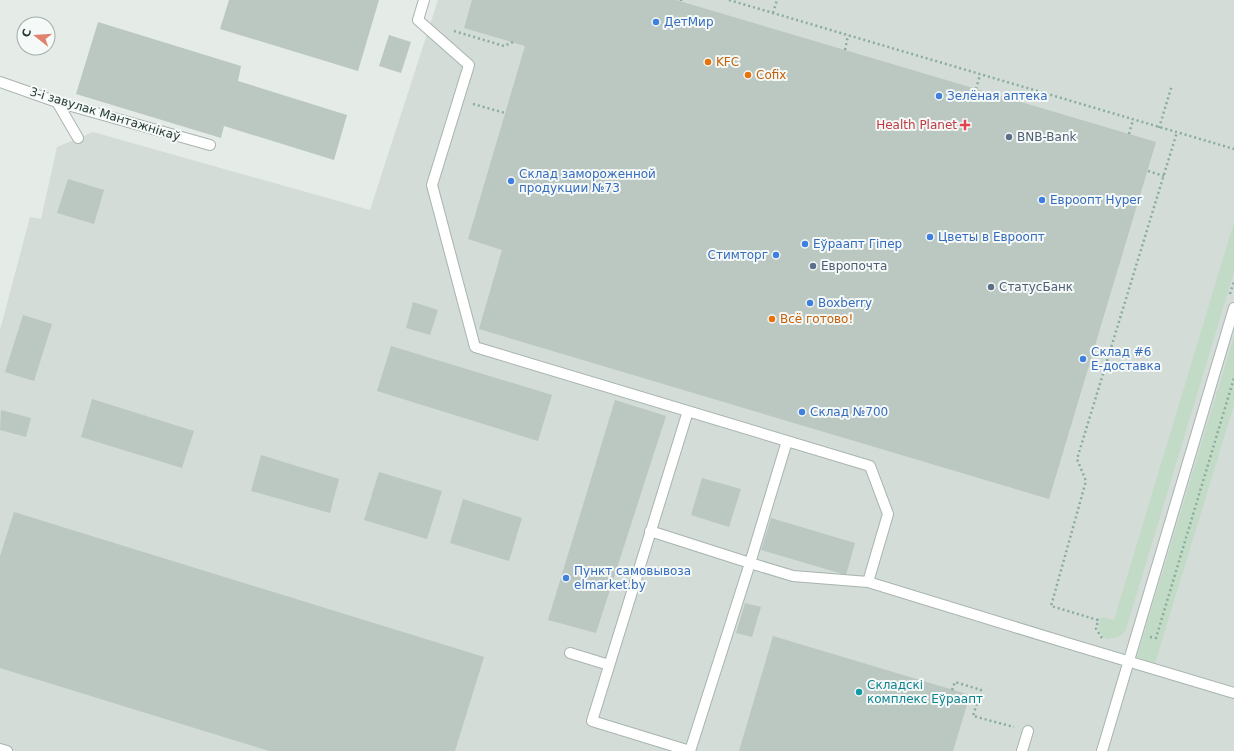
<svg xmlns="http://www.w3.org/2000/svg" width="1234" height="751" font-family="'DejaVu Sans',sans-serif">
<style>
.built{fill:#d3dcd7}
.green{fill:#c1dbc6}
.building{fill:#bbc7c1}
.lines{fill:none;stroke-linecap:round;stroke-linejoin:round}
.lane-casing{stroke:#a8b4af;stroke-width:12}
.path{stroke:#89ac9f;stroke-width:2.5;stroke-dasharray:2 3;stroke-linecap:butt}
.lane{stroke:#fff;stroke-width:10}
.shop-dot{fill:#3f7fe0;stroke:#f5f9f7;stroke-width:1.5}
.food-dot{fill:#e8710a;stroke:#f5f9f7;stroke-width:1.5}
.health-dot{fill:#e0444e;stroke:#f5f9f7;stroke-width:1.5}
.service-dot{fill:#5c6f8a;stroke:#f5f9f7;stroke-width:1.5}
.culture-dot{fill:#0f9aa8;stroke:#f5f9f7;stroke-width:1.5}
.labels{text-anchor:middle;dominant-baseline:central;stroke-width:4;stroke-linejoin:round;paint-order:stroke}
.shop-label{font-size:12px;fill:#366cbe;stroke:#f5f9f7;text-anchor:start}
.food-label{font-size:12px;fill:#c56008;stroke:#f5f9f7;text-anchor:start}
.street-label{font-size:12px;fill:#263c35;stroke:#f5f9f7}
.health-label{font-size:12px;fill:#be3a42;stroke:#f5f9f7;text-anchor:end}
.service-label{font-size:12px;fill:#4e5e75;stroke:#f5f9f7;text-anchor:start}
.culture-label{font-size:12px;fill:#0d838f;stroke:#f5f9f7;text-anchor:start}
</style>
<rect width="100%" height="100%" fill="#e5ece8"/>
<path class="built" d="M438 0H1234V751H0V330L30 217 41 219 57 147 93 132 370 210Z"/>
<path class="green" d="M1234 222V272L1127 626C1124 636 1118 638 1107 639L1102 636 1098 628 1101 617 1114 620Z
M1234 336V405L1155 663 1137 657Z"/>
<path class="building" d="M229 0H379L358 71 220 29Z
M472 0H676L1156 142 1049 499 479 329 502 250 468 239 525 46 464 28Z
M98 22 241 66 238 81 347 115 334 160 224 126 221 138 76 94Z
M389 35 411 42 401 73 379 66Z
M68 179 104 190 94 224 57 213Z
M413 302 438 310 430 335 406 328Z
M23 315 52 324 34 381 5 372Z
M391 346 552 395 538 441 377 391Z
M92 399 194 431 182 468 81 437Z
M615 400 666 416 596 633 548 620Z
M1 410 31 418 26 437 0 430Z
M261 455 339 479 330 513 251 491Z
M379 472 442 491 427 539 364 520Z
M702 478 741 489 729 527 691 515Z
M463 499 522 518 509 561 450 543Z
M14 512 484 657 455 751H269L0 668V556Z
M771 518 855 543 846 575 761 550Z
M745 603 761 607 752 637 736 633Z
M773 636 970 695 953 751H739Z"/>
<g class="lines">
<g class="lane-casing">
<path id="lane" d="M424 0 418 20 469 65 432 185 475 347 870 466 888 514 868 582 1067 643 1234 693
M0 82 57 102 210 145
M57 102 78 138
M688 411 592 721 690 751 750 563 793 576 868 582
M650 531 750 563 787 441
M570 653 609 665
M0 749 7 751
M1022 751 1028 731
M1102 751 1234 308"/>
</g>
<path class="path" d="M729 0 1234 149
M681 1V0
M773 13 777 0
M454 31 504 46 513 42
M845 50 848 35
M976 89 980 75
M473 104 505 113
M1159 128 1172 85
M1129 134 1133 120
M1148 171 1164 176
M1230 294 1234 281
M1150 637 1156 638 1234 378
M1102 638 1096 629 1098 620 1051 606 1086 481 1077 459 1177 132
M952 690 955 682 981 690 973 716 1014 727"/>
<use href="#lane" class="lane"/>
</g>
<g class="shop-dot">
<circle cx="656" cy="22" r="4"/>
<circle cx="939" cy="96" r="4"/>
<circle cx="511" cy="181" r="4"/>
<circle cx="1042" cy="200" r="4"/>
<circle cx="930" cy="237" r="4"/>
<circle cx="805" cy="244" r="4"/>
<circle cx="776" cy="255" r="4"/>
<circle cx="810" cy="303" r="4"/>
<circle cx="1083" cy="359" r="4"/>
<circle cx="802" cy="412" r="4"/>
<circle cx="566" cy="578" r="4"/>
</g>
<g class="food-dot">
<circle cx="708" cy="62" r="4"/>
<circle cx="748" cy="75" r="4"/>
<circle cx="772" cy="319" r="4"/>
</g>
<path class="health-dot" d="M963 119h4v4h4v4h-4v4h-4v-4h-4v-4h4z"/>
<g class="service-dot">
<circle cx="1009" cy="137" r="4"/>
<circle cx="813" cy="266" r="4"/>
<circle cx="991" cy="287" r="4"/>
</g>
<circle class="culture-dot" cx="859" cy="692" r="4"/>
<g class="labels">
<g class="shop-label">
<text x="664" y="22">ДетМир</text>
<text x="947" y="96">Зелёная аптека</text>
<text x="519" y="174">Склад замороженной<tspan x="519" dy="14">продукции №73</tspan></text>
<text x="1050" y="200">Евроопт Hyper</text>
<text x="938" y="237">Цветы в Евроопт</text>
<text x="813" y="244">Еўраапт Гіпер</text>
<text x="768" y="255" text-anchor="end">Стимторг</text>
<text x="818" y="303">Boxberry</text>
<text x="1091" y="352">Склад #6<tspan x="1091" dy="14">Е-доставка</tspan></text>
<text x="810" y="412">Склад №700</text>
<text x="574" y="571">Пункт самовывоза<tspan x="574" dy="14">elmarket.by</tspan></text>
</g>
<g class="food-label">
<text x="716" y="62">KFC</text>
<text x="756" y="75">Cofix</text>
<text x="780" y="319">Всё готово!</text>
</g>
<g class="street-label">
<text transform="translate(105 114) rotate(17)">3-і завулак Мантажнікаў</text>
</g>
<g class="health-label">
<text x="957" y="125">Health Planet</text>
</g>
<g class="service-label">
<text x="1017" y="137">BNB-Bank</text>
<text x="821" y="266">Европочта</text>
<text x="999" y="287">СтатусБанк</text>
</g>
<g class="culture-label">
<text x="867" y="685">Складскі<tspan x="867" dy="14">комплекс Еўраапт</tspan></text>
</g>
</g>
<g transform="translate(36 36) rotate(287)"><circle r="19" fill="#f5f9f7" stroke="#a2ada9"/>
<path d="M0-3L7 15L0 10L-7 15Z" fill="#e1826e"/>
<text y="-6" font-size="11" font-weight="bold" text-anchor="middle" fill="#263c35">С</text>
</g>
</svg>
